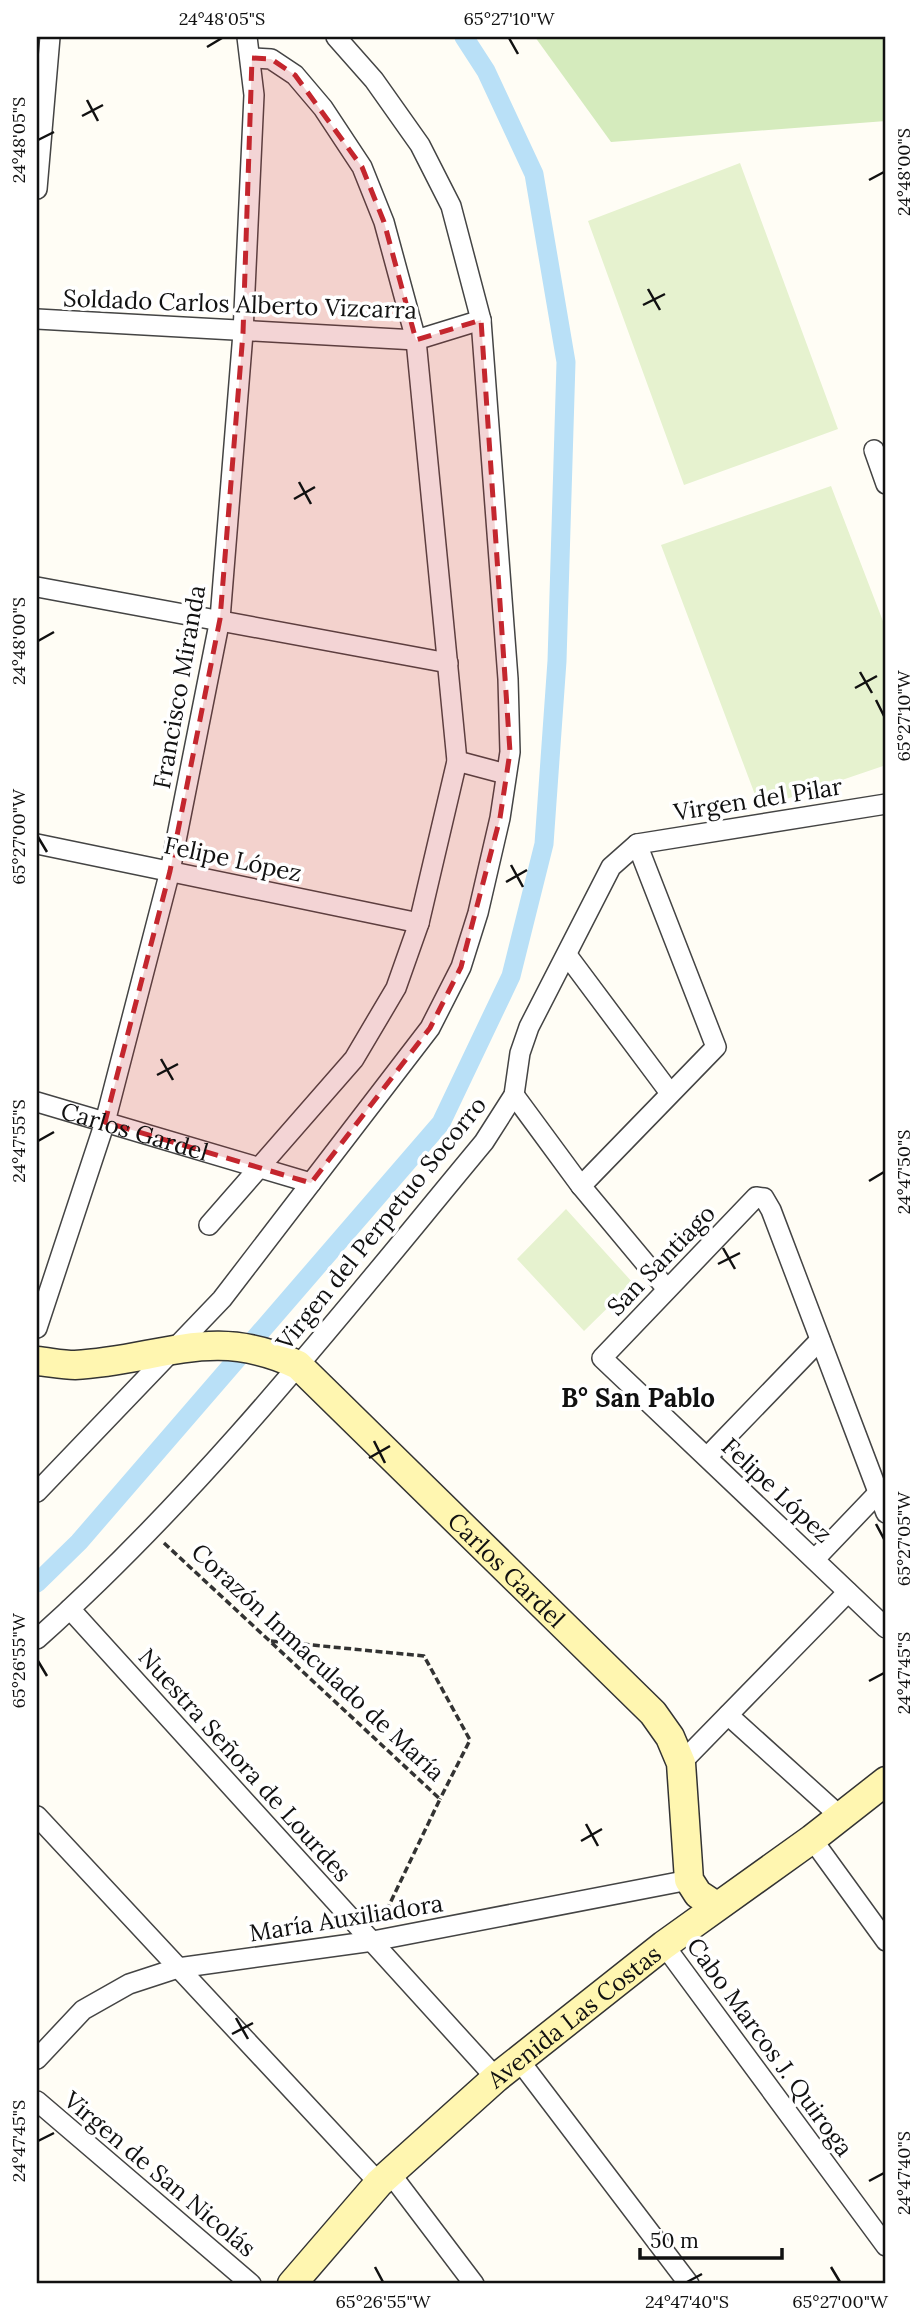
<svg xmlns="http://www.w3.org/2000/svg" width="923" height="2321" font-family="Lora,serif">
<style>
.green{fill:#d5ebbd}
.pitch{fill:#e6f2cf}
.lines{fill:none;stroke-linecap:round;stroke-linejoin:round}
.canal{stroke:#b9e0f7;stroke-width:19}
.street-casing{stroke:#444;stroke-width:22}
.secondary-casing{stroke:#333;stroke-width:31}
.path{stroke:#333;stroke-width:3.5;stroke-dasharray:7 3.5;stroke-linecap:butt}
.street{stroke:#fff;stroke-width:19}
.secondary{stroke:#fff6b0;stroke-width:28}
.marked{fill:#c4262e;fill-opacity:0.2;stroke:#c4262e;stroke-width:5;stroke-dasharray:14 9;stroke-linejoin:round}
.ticks{fill:none;stroke:#111;stroke-width:2.5}
.labels{text-anchor:middle;dominant-baseline:central;stroke-width:7;stroke-linejoin:round;paint-order:stroke}
.street-label{font-size:24px;fill:#111;stroke:#fff}
.neighbourhood-label{font-size:26px;font-weight:bold;fill:#111;stroke:#fff}
.neatline{fill:none;stroke:#111;stroke-width:2.5}
.ticks-label{font-size:18px;text-anchor:middle;fill:#111}
</style>
<rect width="100%" height="100%" fill="#fffdf5"/>
<path class="green" d="M535 37H886V121L611 142Z"/>
<path class="pitch" d="M740 163 838 429 684 485 588 221Z
M831 486 886 629V765L760 808 661 545Z
M566 1209 633 1283 584 1331 517 1259Z"/>
<g class="lines">
<path class="canal" d="M37 1583 79 1542 441 1123 511 976 544 844 557 661 566 362 534 174 486 71 464 37"/>
<g class="street-casing">
<g id="street">
<path d="M37 189 50 37"/>
<path d="M37 319 416 340 481 320"/>
<path d="M874 450 886 484"/>
<path d="M37 587 448 663"/>
<path d="M457 761 506 774"/>
<path d="M37 844 419 923"/>
<path d="M567 955 670 1093"/>
<path d="M514 1095 581 1186 666 1288"/>
<path id="s1" d="M37 1102 311 1183"/>
<path d="M581 1186 716 1047 637 844"/>
<path d="M209 1225 354 1059 396 988 419 923 457 761 416 340 384 222 362 167 323 108 295 75 271 59 252 58"/>
<path d="M37 1328 105 1122 170 871 220 619 243 333 254 95 247 37"/>
<path d="M707 1457 820 1340"/>
<path d="M37 1492 222 1299 430 1028 461 967 478 913 500 818 510 752 508 679 481 320 451 206 420 145 374 80 336 37"/>
<path d="M886 1513 771 1210 764 1198 756 1197 602 1358 886 1628"/>
<path d="M815 1559 877 1494"/>
<path d="M70 1609 496 2078"/>
<path d="M37 1639C204 1490 342 1313 484 1142L514 1095 520 1053 529 1027 611 867 637 844 886 804"/>
<path d="M728 1715 841 1817"/>
<path d="M681 1763 848 1592"/>
<path d="M37 1816 379 2183"/>
<path d="M812 1839 886 1941"/>
<path d="M664 1945 886 2246"/>
<path d="M37 2059 83 2010 129 1984 178 1968 373 1941 689 1880"/>
<path d="M519 2060 689 2284"/>
<path d="M37 2101 251 2284"/>
<path d="M390 2173 474 2284"/>
</g>
</g>
<g class="secondary-casing">
<g id="secondary">
<path id="s2" d="M37 1361C49 1362 62 1365 75 1365 159 1361 212 1324 298 1365L653 1713 670 1737 681 1763 689 1880 698 1894 716 1906"/>
<path id="s3" d="M292 2284 379 2183 496 2078 664 1945 812 1839 886 1781"/>
</g>
</g>
<path class="path" d="M164 1543 440 1799 382 1920
M271 1641 424 1656 470 1740 440 1799"/>
<use href="#street" class="street"/>
<use href="#secondary" class="secondary"/>
</g>
<path class="marked" d="M252 58 271 59 295 75 362 167 384 222 416 340 481 320 510 752 500 818 461 967 430 1028 311 1183 105 1122 170 871 220 619 243 333Z"/>
<path class="ticks" d="M509 38 518 54M207 47 222 38M87 100 98 121M82 116 103 105M38 140 54 132M869 180 884 172M648 289 660 310M643 305 665 294M299 482 311 504M294 499 315 487M38 641 54 632M860 672 872 693M855 688 877 676M876 700 884 716M38 837 47 852M511 865 523 887M506 882 527 870M161 1059 173 1080M157 1075 178 1064M38 1141 54 1132M869 1181 884 1172M723 1248 735 1269M718 1264 740 1253M374 1441 385 1463M369 1458 390 1446M876 1524 884 1539M38 1661 47 1676M869 1681 884 1673M586 1824 598 1846M581 1841 602 1829M236 2018 248 2039M232 2034 253 2023M38 2141 54 2133M869 2181 884 2173M375 2267 383 2282M831 2267 840 2282M687 2282 702 2274"/>
<g class="labels">
<g class="street-label">
<text transform="translate(240 304) rotate(2)">Soldado Carlos Alberto Vizcarra</text>
<text transform="translate(179 687) rotate(-80)">Francisco Miranda</text>
<text transform="translate(758 799) rotate(-9)">Virgen del Pilar</text>
<text transform="translate(233 859) rotate(12)">Felipe López</text>
<text stroke="none"><textPath href="#s1" startOffset="102">Carlos Gardel</textPath></text>
<text transform="translate(381 1223) rotate(-51)">Virgen del Perpetuo Socorro</text>
<text transform="translate(661 1260) rotate(-46)">San Santiago</text>
<text transform="translate(777 1490) rotate(43)">Felipe López</text>
<text stroke="none"><textPath href="#s2" startOffset="558">Carlos Gardel</textPath></text>
<text transform="translate(318 1662) rotate(43)">Corazón Inmaculado de María</text>
<text transform="translate(245 1765) rotate(48)">Nuestra Señora de Lourdes</text>
<text transform="translate(346 1918) rotate(-9)">María Auxiliadora</text>
<text stroke="none"><textPath href="#s3" startOffset="390">Avenida Las Costas</textPath></text>
<text transform="translate(770 2047) rotate(54)">Cabo Marcos J. Quiroga</text>
<text transform="translate(160 2174) rotate(40)">Virgen de San Nicolás</text>
</g>
<g class="neighbourhood-label">
<text x="638" y="1397">B° San Pablo</text>
</g>
</g>
<rect width="923" height="2321" fill="none" stroke="#ffffff" stroke-width="77"/>
<path d="M640 2248v10h142v-10" fill="none" stroke="#111111" stroke-width="3.5"/>
<text x="650" y="2248" font-size="21" fill="#111111" stroke="#ffffff" stroke-width="5" paint-order="stroke">50 m</text>
<rect x="38" y="38" width="846" height="2244" class="neatline"/>
<g class="ticks-label">
<text x="222" y="25">24°48'05"S</text>
<text x="509" y="25">65°27'10"W</text>
<text transform="translate(19 140) rotate(-90)" y="6">24°48'05"S</text>
<text transform="translate(904 172) rotate(-90)" y="6">24°48'00"S</text>
<text transform="translate(19 641) rotate(-90)" y="6">24°48'00"S</text>
<text transform="translate(904 716) rotate(-90)" y="6">65°27'10"W</text>
<text transform="translate(19 837) rotate(-90)" y="6">65°27'00"W</text>
<text transform="translate(19 1141) rotate(-90)" y="6">24°47'55"S</text>
<text transform="translate(904 1172) rotate(-90)" y="6">24°47'50"S</text>
<text transform="translate(904 1539) rotate(-90)" y="6">65°27'05"W</text>
<text transform="translate(19 1661) rotate(-90)" y="6">65°26'55"W</text>
<text transform="translate(904 1673) rotate(-90)" y="6">24°47'45"S</text>
<text transform="translate(19 2141) rotate(-90)" y="6">24°47'45"S</text>
<text transform="translate(904 2173) rotate(-90)" y="6">24°47'40"S</text>
<text x="383" y="2308">65°26'55"W</text>
<text x="687" y="2308">24°47'40"S</text>
<text x="840" y="2308">65°27'00"W</text>
</g>
</svg>
